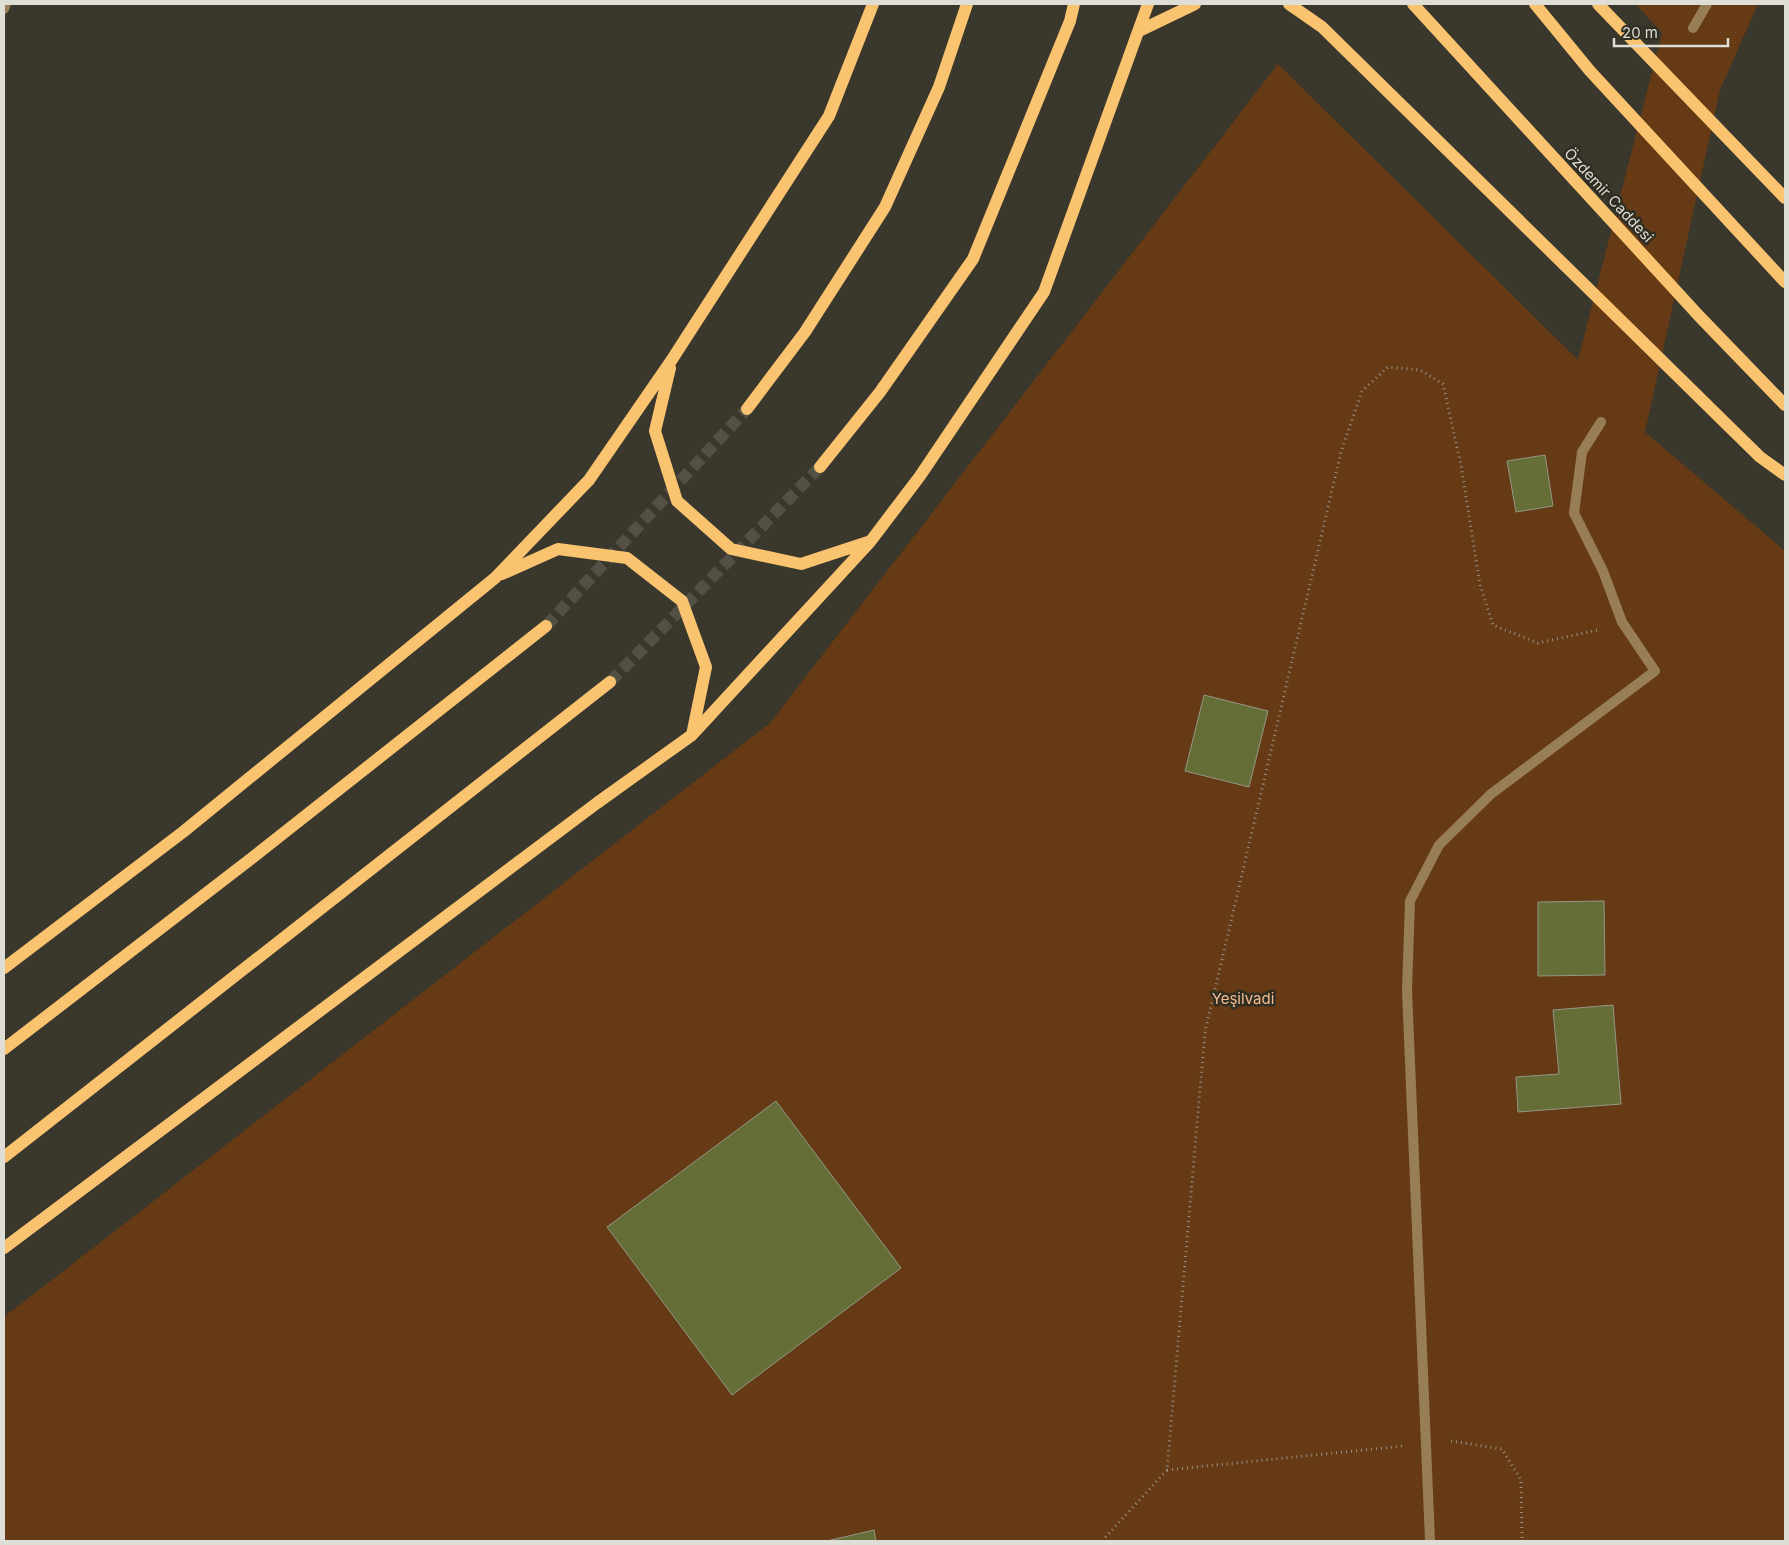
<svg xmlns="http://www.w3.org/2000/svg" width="1789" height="1545" font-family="Inter,sans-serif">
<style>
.green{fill:#653a14}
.building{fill:#656e36;stroke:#949789}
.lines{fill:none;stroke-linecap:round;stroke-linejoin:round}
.primary-tunnel{stroke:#535046;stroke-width:12;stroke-dasharray:12 6;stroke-linecap:butt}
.path{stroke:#949289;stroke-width:3;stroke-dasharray:1 4;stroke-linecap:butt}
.service{stroke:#987e57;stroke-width:10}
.minor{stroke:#987e57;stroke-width:10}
.primary{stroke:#f9c370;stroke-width:12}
.labels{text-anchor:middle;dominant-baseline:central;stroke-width:5;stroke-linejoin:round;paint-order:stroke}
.street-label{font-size:15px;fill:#deddd6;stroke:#302d22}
.park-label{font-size:15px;fill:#f6bc91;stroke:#302d22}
</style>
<rect width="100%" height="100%" fill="#3a372c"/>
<path class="green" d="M1636 4H1758L1720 90 1645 432 1785 551V1541H4V1317L770 723 1278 64 1578 360 1662 33Z"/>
<path class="building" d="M1545 455 1553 506 1516 512 1507 461Z
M1204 695 1268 711 1249 787 1185 771Z
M1604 901 1605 975 1538 976V902Z
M1613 1005 1621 1104 1518 1112 1516 1077 1559 1074 1553 1010Z
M776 1101 901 1268 732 1395 607 1227Z
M874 1530 876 1541H827Z"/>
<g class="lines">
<path class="primary-tunnel" d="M546 626 747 409
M610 682 820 467"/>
<path class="path" d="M1451 1441 1502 1449 1521 1480 1522 1541
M1167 1470 1403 1446
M1102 1541 1167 1470 1205 1032 1341 452 1362 391 1388 367 1420 370 1443 384 1461 465 1480 585 1493 625 1538 643 1598 630"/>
<path class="service" d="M1693 28 1707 4
M1430 1541 1407 990 1410 901 1439 845 1491 794 1655 671 1622 622 1603 571 1574 513 1582 452 1601 422"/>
<path class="minor" d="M4 9 6 4"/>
<path class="primary" d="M1289 4 1322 27 1760 457 1785 475
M1413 4 1699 316 1785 405
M1535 4 1590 71 1785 282
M1598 4 1785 198
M1139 31 1195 4
M670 368 655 431 677 501 731 549 801 564 868 542
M747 409 805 332 885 207 939 87 967 4
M820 467 880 392 973 259 1070 21 1074 4
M502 574 558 549 627 558 682 601 706 667 692 735
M4 968 183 832 495 578 589 480 671 361 829 116 873 4
M4 1049 252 858 546 626
M4 1157 610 682
M4 1248 597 803 692 735 870 542 920 476 1044 292 1148 4"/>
</g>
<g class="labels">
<g class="street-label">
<text transform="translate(1609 195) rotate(47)">Özdemir Caddesi</text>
</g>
<g class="park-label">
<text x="1243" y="998">Yeşilvadi</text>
</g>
</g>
<rect width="1789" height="1545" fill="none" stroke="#deddd6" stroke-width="10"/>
<path d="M1614 38v8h114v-8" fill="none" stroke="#deddd6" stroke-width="2.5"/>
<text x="1622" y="38" font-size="15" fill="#deddd6" stroke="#302d22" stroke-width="4" paint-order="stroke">20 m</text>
</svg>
